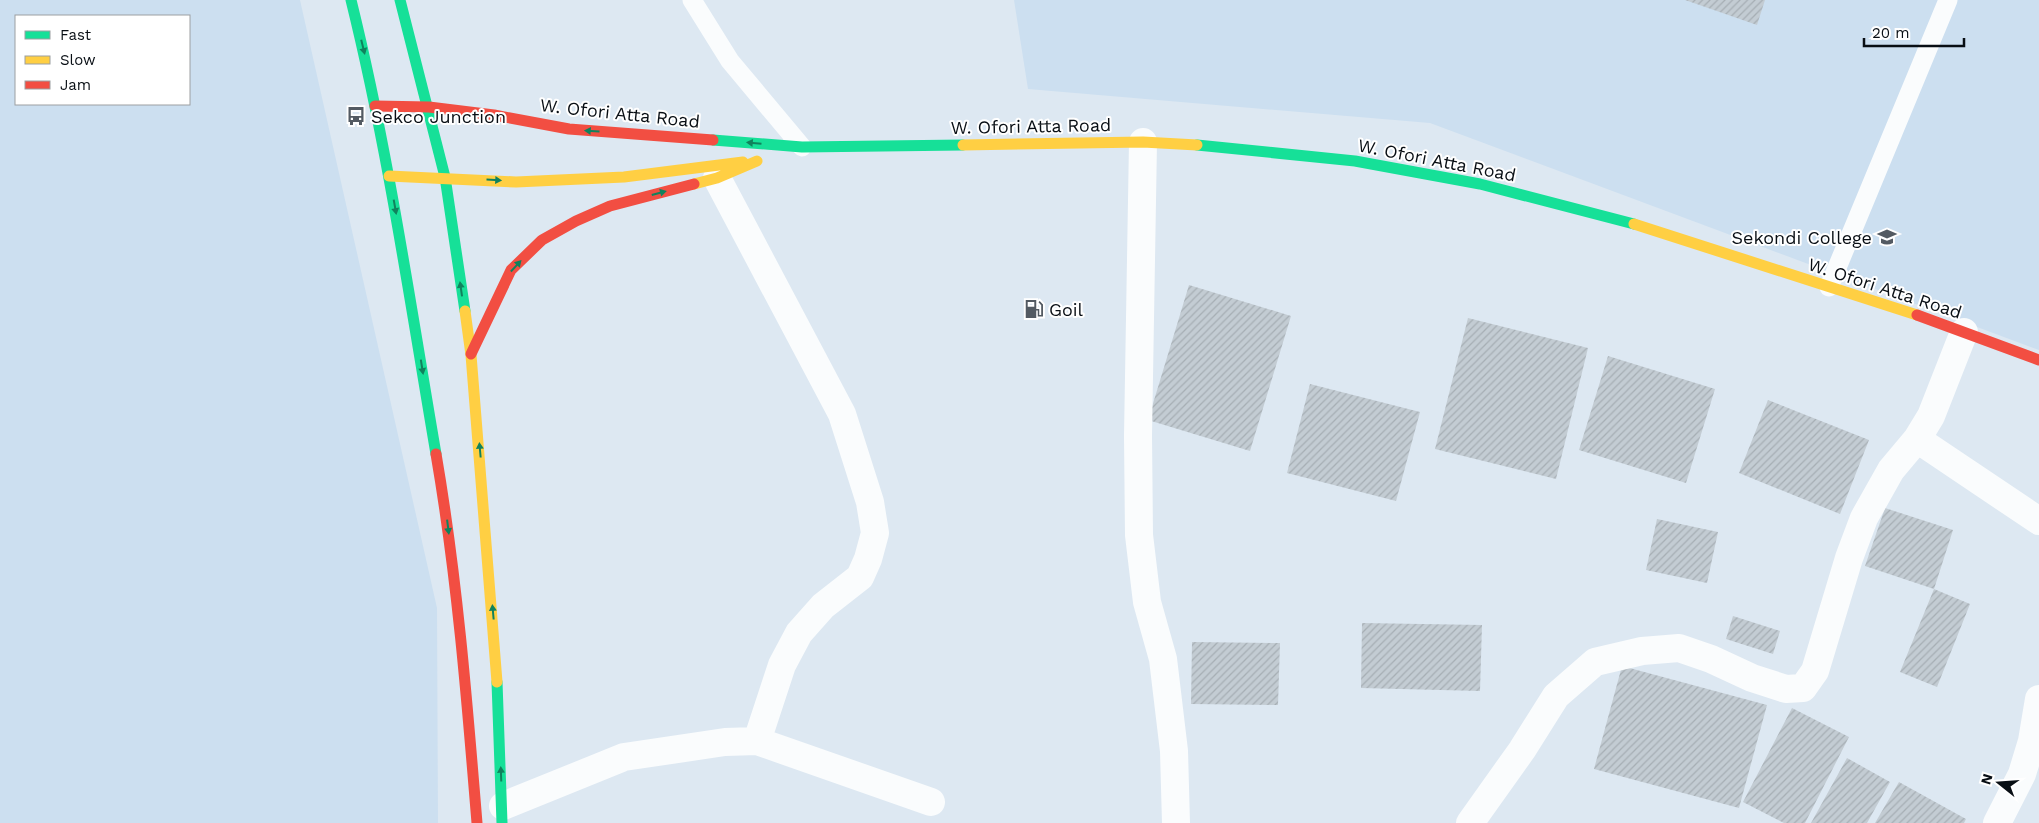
<svg xmlns="http://www.w3.org/2000/svg" width="2039" height="823" font-family="'Work Sans',sans-serif">
<style>
.built{fill:#ccdff0;fill-rule:evenodd}
.building{fill:url(#building-hatch)}
.lines{fill:none;stroke-linecap:round;stroke-linejoin:round}
.lane{stroke:#fafcfd;stroke-width:19}
.street{stroke:#fafcfd;stroke-width:28}
.fast{stroke:#16e098;stroke-width:11}
.slow{stroke:#ffcf43;stroke-width:11}
.jam{stroke:#f24e42;stroke-width:11}
.oneway{fill:#10825d}
.labels{text-anchor:middle;dominant-baseline:central;stroke-width:4;stroke-linejoin:round;paint-order:stroke}
.street-label{font-size:18px;fill:#080e14;stroke:#fff}
.poi-label{font-size:18px;fill:#080e14;stroke:#fff;text-anchor:start}
</style>
<defs>
<pattern id="building-hatch" width="6" height="6" patternUnits="userSpaceOnUse" patternTransform="scale(1.25)"><rect width="6" height="6" fill="#c3ccd3"/><path d="M-1 1l2-2M0 6l6-6M5 7l2-2" fill="none" stroke="#a6aeb4"/></pattern>
</defs>
<rect width="100%" height="100%" fill="#dde8f2"/>
<path class="built" d="M0 0H300L437 608 438 823H0ZM189 16V104H16V16Z
M1014 0H2039V350L1430 123 1028 89Z"/>
<path class="building" d="M1685 0H1765L1757 25Z
M1189 285 1291 316 1250 451 1148 420Z
M1468 318 1588 348 1556 479 1435 449Z
M1608 356 1715 389 1686 483 1579 450Z
M1310 384 1420 412 1396 501 1287 473Z
M1768 400 1869 440 1840 514 1739 473Z
M1885 508 1953 530 1934 589 1865 566Z
M1657 519 1718 532 1707 583 1646 570Z
M1934 589 1970 604 1937 687 1900 672Z
M1733 616 1780 631 1773 654 1726 639Z
M1362 623 1482 625 1480 691 1361 688Z
M1192 642 1280 643 1278 705 1191 704Z
M1622 666 1767 705 1739 808 1594 769Z
M1792 708 1849 737 1805 823H1784L1743 802Z
M1847 758 1890 782 1867 823H1811Z
M1899 782 1966 819 1964 823H1875Z"/>
<g class="lines">
<path class="lane" d="M692 0 730 61 802 147
M1829 287 1948 0"/>
<path class="street" d="M1143 142 1138 436 1139 535 1147 602 1163 659 1174 751 1176 823
M717 178 842 414 870 502 875 533 868 559 860 577 823 606 799 633 782 665 757 741
M1917 439 2039 521
M503 806 624 757 725 742 757 741 931 802
M1470 823 1522 750 1556 696 1595 662 1642 651 1679 648 1711 659 1752 678 1786 689 1803 688 1815 671 1849 558 1864 518 1891 470 1917 439 1931 416 1964 332
M1997 823 2022 774 2032 741 2039 699"/>
<path class="fast" d="M351 0C388 150 410 302 436 454
M400 0 445 177 465 311
M713 140 802 147 963 145
M1197 145 1355 161 1480 184 1634 224
M497 682 502 823"/>
<path class="slow" d="M963 145 1143 142 1197 145
M389 176 516 182 624 177 743 162
M694 184 717 178 757 161
M1634 224 1917 315
M465 311 471 355 497 682"/>
<path class="jam" d="M375 106 429 107 494 115 569 129 713 140
M1917 315 2039 360
M471 354 511 270 542 240 576 221 610 206 694 184
M436 454C457 576 467 700 477 823"/>
</g>
<defs><path id="oneway-solid" d="M-6-.8H1V-3.2L6.5 0L1 3.2V.8H-6Z" transform="scale(1.25)"/></defs>
<g class="oneway">
<use href="#oneway-solid" transform="translate(363 47) rotate(76)"/>
<use href="#oneway-solid" transform="translate(592 131) rotate(-176)"/>
<use href="#oneway-solid" transform="translate(754 143) rotate(-175)"/>
<use href="#oneway-solid" transform="translate(494 180) rotate(3)"/>
<use href="#oneway-solid" transform="translate(659 193) rotate(-15)"/>
<use href="#oneway-solid" transform="translate(395 207) rotate(80)"/>
<use href="#oneway-solid" transform="translate(516 266) rotate(-47)"/>
<use href="#oneway-solid" transform="translate(461 289) rotate(-98)"/>
<use href="#oneway-solid" transform="translate(422 367) rotate(81)"/>
<use href="#oneway-solid" transform="translate(480 450) rotate(-95)"/>
<use href="#oneway-solid" transform="translate(448 527) rotate(83)"/>
<use href="#oneway-solid" transform="translate(493 612) rotate(-95)"/>
<use href="#oneway-solid" transform="translate(501 774) rotate(-92)"/>
</g>
<defs>
<g id="bus-bare" transform="scale(1.5)"><path d="M-5-6H5V4H4V6H2V4H-2V6H-4V4H-5ZM-3.5-4V0h7V-4ZM-3.5 1.2v1.5H-2V1.2ZM2 1.2v1.5H3.5V1.2Z" fill="#535a62" stroke="#fff" stroke-width="2.5" paint-order="stroke"/></g>
<g id="school-bare" transform="scale(1.5)"><path d="M0-5L7-2L0 1L-7-2ZM-4 1L0 2.5L4 1V4Q0 6-4 4Z" fill="#535a62" stroke="#fff" stroke-width="2.5" paint-order="stroke"/></g>
<g id="fuel-bare" transform="scale(1.5)"><path d="M-5.5-6h7V0h2V4h1.3V-2.5L3-4.5l.8-.8L6-3V5H2.5V1h-1V6h-7ZM-4.2-4.7v3.2H.2V-4.7Z" fill="#535a62" stroke="#fff" stroke-width="2.5" paint-order="stroke"/></g>
</defs>
<g fill-rule="evenodd">
<use href="#bus-bare" x="356" y="116"/>
<use href="#school-bare" x="1887" y="237"/>
<use href="#fuel-bare" x="1034" y="309"/>
</g>
<g class="labels">
<g class="street-label">
<text transform="translate(620 113) rotate(6)">W. Ofori Atta Road</text>
<text transform="translate(1031 126) rotate(-1)">W. Ofori Atta Road</text>
<text transform="translate(1437 160) rotate(11)">W. Ofori Atta Road</text>
<text transform="translate(1885 288) rotate(18)">W. Ofori Atta Road</text>
</g>
<g class="poi-label">
<text x="371" y="116">Sekco Junction</text>
<text x="1872" y="237" text-anchor="end">Sekondi College</text>
<text x="1049" y="309">Goil</text>
</g>
</g>
<rect x="15" y="15" width="175" height="90" fill="#ffffff" stroke="#9c9fa1"/>
<rect x="25" y="31" width="25" height="8" fill="#16e098" stroke="#9c9fa1"/>
<text x="60" y="40" font-size="15" fill="#080e14">Fast</text>
<rect x="25" y="56" width="25" height="8" fill="#ffcf43" stroke="#9c9fa1"/>
<text x="60" y="65" font-size="15" fill="#080e14">Slow</text>
<rect x="25" y="81" width="25" height="8" fill="#f24e42" stroke="#9c9fa1"/>
<text x="60" y="90" font-size="15" fill="#080e14">Jam</text>
<g transform="translate(1999 783) rotate(287)" stroke="#ffffff" stroke-width="4" paint-order="stroke">
<path d="M0-4L9 19L0 12L-9 19Z" fill="#080e14"/>
<text y="-8" font-size="14" font-weight="bold" text-anchor="middle" fill="#080e14">N</text>
</g>
<path d="M1864 38v8h100v-8" fill="none" stroke="#080e14" stroke-width="2.5"/>
<text x="1872" y="38" font-size="15" fill="#080e14" stroke="#ffffff" stroke-width="4" paint-order="stroke">20 m</text>
</svg>
